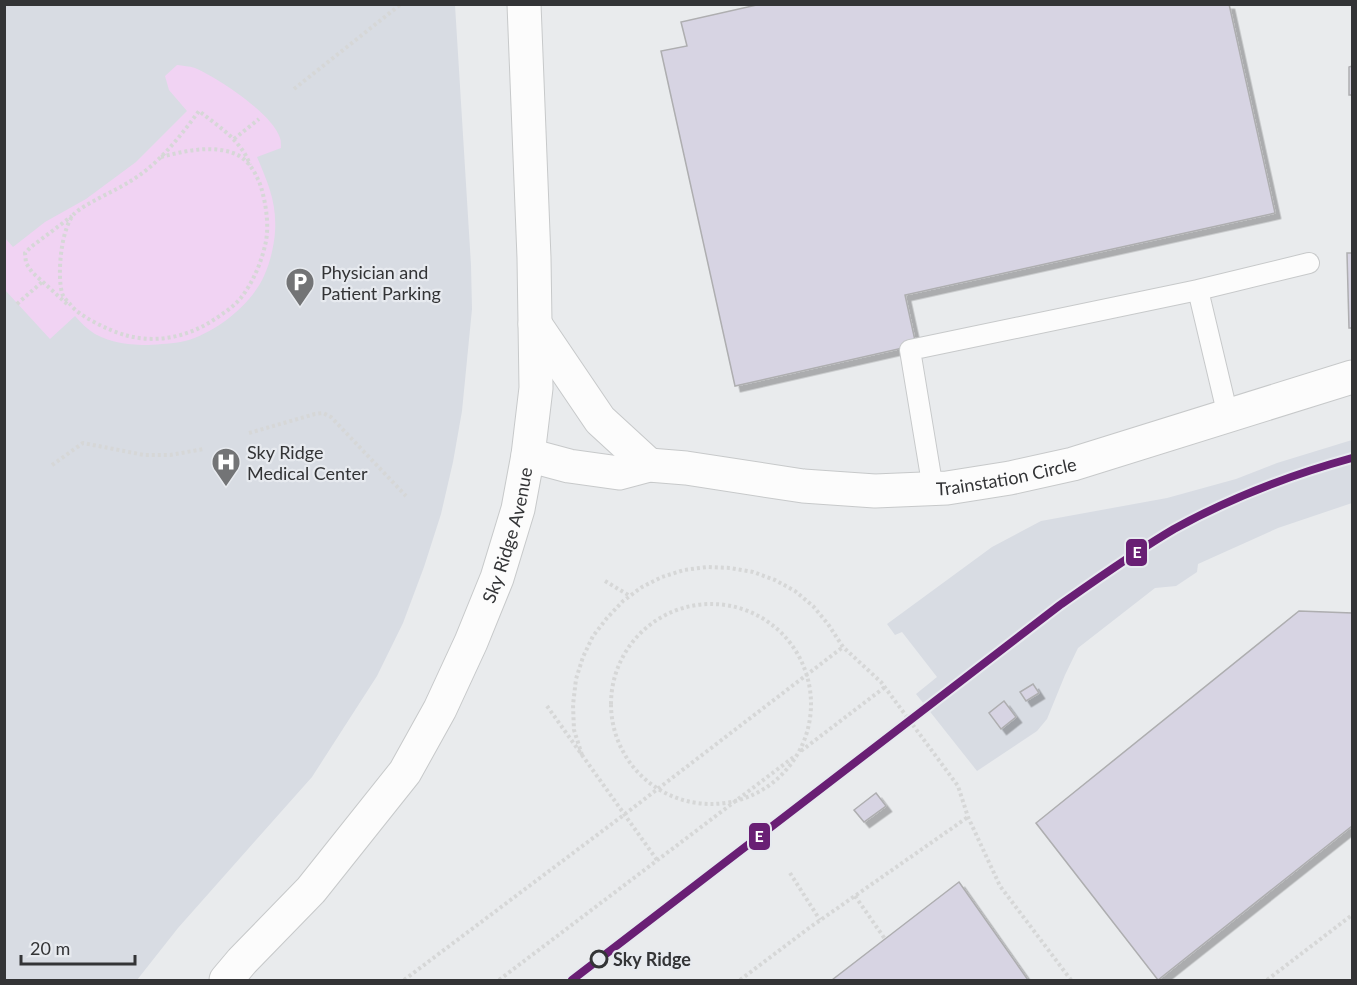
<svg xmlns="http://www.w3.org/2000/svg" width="1357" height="985" font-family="Lato,sans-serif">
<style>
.built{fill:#d8dce3}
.green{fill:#f1d3f3}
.building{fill:#d7d4e3;stroke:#aeaeb0;stroke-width:1.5;filter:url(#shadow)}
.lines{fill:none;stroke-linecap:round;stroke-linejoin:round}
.service-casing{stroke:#c7c9ca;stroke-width:22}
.minor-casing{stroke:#c7c9ca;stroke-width:35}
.path{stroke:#d6d7d7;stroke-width:4;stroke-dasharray:3 3;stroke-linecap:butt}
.service{stroke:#fcfcfc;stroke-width:20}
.minor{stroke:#fcfcfc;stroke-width:33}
.rail-1-casing{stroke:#e7eaef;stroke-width:12}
.rail-1{stroke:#691f74;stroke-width:8}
.stop-dot{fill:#e7eaef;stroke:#333436;stroke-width:3}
.labels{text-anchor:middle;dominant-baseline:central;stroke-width:4.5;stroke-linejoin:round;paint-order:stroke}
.poi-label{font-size:18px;fill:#333436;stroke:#e7eaef;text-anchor:start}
.street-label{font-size:18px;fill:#333436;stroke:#e7eaef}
.stop-label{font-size:18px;font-weight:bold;fill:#333436;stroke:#e7eaef;text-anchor:start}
.line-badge{stroke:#e7eaef;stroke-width:2}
.badge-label{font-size:16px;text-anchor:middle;font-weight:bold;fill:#fff}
</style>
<defs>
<filter id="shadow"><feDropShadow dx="5.5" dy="5.5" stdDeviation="0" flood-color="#0004"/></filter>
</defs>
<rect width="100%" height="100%" fill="#e9ebed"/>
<path class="built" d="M5 5H455L471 265 472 309 462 411 453 462 441 514 424 567 403 623 377 676 312 777 178 928 137 980H5Z
M1352 440V503L1278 528 1198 564 1197 572 1176 586 1155 588 1078 648 1065 675 1047 719 1037 731 977 771 916 694 937 677 902 632 895 635 887 624 992 547 1041 521 1167 498 1236 479 1277 463Z"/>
<path class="green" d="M177 65C183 66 189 66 195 68 218 78 273 114 280 138 281 140 281 146 281 148L257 157C268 183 277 203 275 232 274 246 270 263 264 276 251 305 215 333 185 341 173 344 160 344 148 345 131 345 111 343 95 334 87 329 81 323 75 316L50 339 5 290V238L13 247 45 222 86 199 136 162 187 111 169 90 165 76Z"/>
<path class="building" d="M761 4H1229L1275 213 905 295 916 345 735 386 661 51 687 46 681 22Z
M1352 66V95H1349V67Z
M1352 66V95H1349V67Z
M1347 253H1352V328H1349Z
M1347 253H1352V328H1349Z
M1299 611 1352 613V826L1158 980 1036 823Z
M1033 684 1039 693 1026 701 1020 692Z
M1004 701 1016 717 1001 729 989 713Z
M876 793 886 806 864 822 854 810Z
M959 882 1028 980H832L885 939Z"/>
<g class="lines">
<g class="service-casing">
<path id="service" d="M1198 290 1309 263
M933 489 910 350 1198 290 1228 416"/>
</g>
<g class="minor-casing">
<g id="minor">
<path d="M535 324 600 420 649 465"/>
<path id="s1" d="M528 455 569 466 619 473 649 465 686 468 803 486 875 491 947 488 1010 478 1073 464 1352 377"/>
<path id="s2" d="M226 980 242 961 311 890 405 772 440 709 471 642 497 578 518 509 528 455 536 388 534 258 524 4"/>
</g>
</g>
<path class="path" d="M294 89 401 4
M234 139 259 119
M161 157C184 151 211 145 233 153 248 158 256 173 261 187 266 204 269 224 266 241 262 261 253 283 240 299 233 307 224 313 215 319 188 337 156 344 125 335 110 331 78 316 70 304 67 301 63 297 62 293 57 274 61 229 74 214 84 204 115 191 129 182 158 165 179 138 199 111 218 126 242 141 250 165
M17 304 42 282
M67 304 32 272 26 263 25 253 31 247 72 216
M249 433 315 414 323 413 331 417 406 496
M52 465 83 443 144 455H170L204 449
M605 581 630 596
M611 704a100 100 0 1 1 200 0a100 100 0 1 1-200 0Z
M547 706 657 860
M801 751 885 687
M582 755 574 730 573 705 576 679 583 657 593 636 607 618 623 601 642 587 662 577 684 570 707 567 730 568 753 572 775 580 795 591 813 606 828 624 843 647 881 682 924 740 958 786 968 817 1000 886 1071 980
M790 873 820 920
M855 896 885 939
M404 980 625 814 843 647
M499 980 795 756
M740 980 809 928 968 817
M1267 980 1352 915"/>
<use href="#service" class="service"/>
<use href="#minor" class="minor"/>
<g class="rail-1-casing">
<path id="rail-1" d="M572 980 1060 605C1097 579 1135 552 1174 529 1230 498 1290 475 1352 458"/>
</g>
<use href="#rail-1" class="rail-1"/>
</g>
<defs>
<g id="parking-pin" transform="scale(1.5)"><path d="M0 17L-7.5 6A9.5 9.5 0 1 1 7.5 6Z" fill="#737476" stroke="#e7eaef"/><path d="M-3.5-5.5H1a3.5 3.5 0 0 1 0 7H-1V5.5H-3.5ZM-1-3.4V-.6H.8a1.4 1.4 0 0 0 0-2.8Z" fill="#fff"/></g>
<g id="hospital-pin" transform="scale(1.5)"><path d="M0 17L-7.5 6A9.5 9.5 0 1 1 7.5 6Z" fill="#737476" stroke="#e7eaef"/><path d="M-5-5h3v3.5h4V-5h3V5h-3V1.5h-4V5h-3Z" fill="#fff"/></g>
</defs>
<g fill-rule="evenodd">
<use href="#parking-pin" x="300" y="282"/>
<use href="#hospital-pin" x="226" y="462"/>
</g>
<circle class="stop-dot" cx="599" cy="959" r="8"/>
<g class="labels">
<g class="poi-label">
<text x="321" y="272">Physician and<tspan x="321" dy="21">Patient Parking</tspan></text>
<text x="247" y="452">Sky Ridge<tspan x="247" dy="21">Medical Center</tspan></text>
</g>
<g class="street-label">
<text stroke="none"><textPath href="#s1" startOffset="484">Trainstation Circle</textPath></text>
<text stroke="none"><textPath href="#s2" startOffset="534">Sky Ridge Avenue</textPath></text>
</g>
<g class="stop-label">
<text x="613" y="959">Sky Ridge</text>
</g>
</g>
<g class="line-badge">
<rect x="1125" y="538" width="23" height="29" rx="6" fill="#691f74"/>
<rect x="748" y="822" width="23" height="29" rx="6" fill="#691f74"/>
</g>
<g class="badge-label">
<text x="1137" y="558">E</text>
<text x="759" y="842">E</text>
</g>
<rect width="1357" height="985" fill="none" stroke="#333436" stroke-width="12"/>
<path d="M21 955v9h114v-9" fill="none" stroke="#333436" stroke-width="3"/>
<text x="30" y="955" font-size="18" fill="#333436" stroke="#e7eaef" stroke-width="4.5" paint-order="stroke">20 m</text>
</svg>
